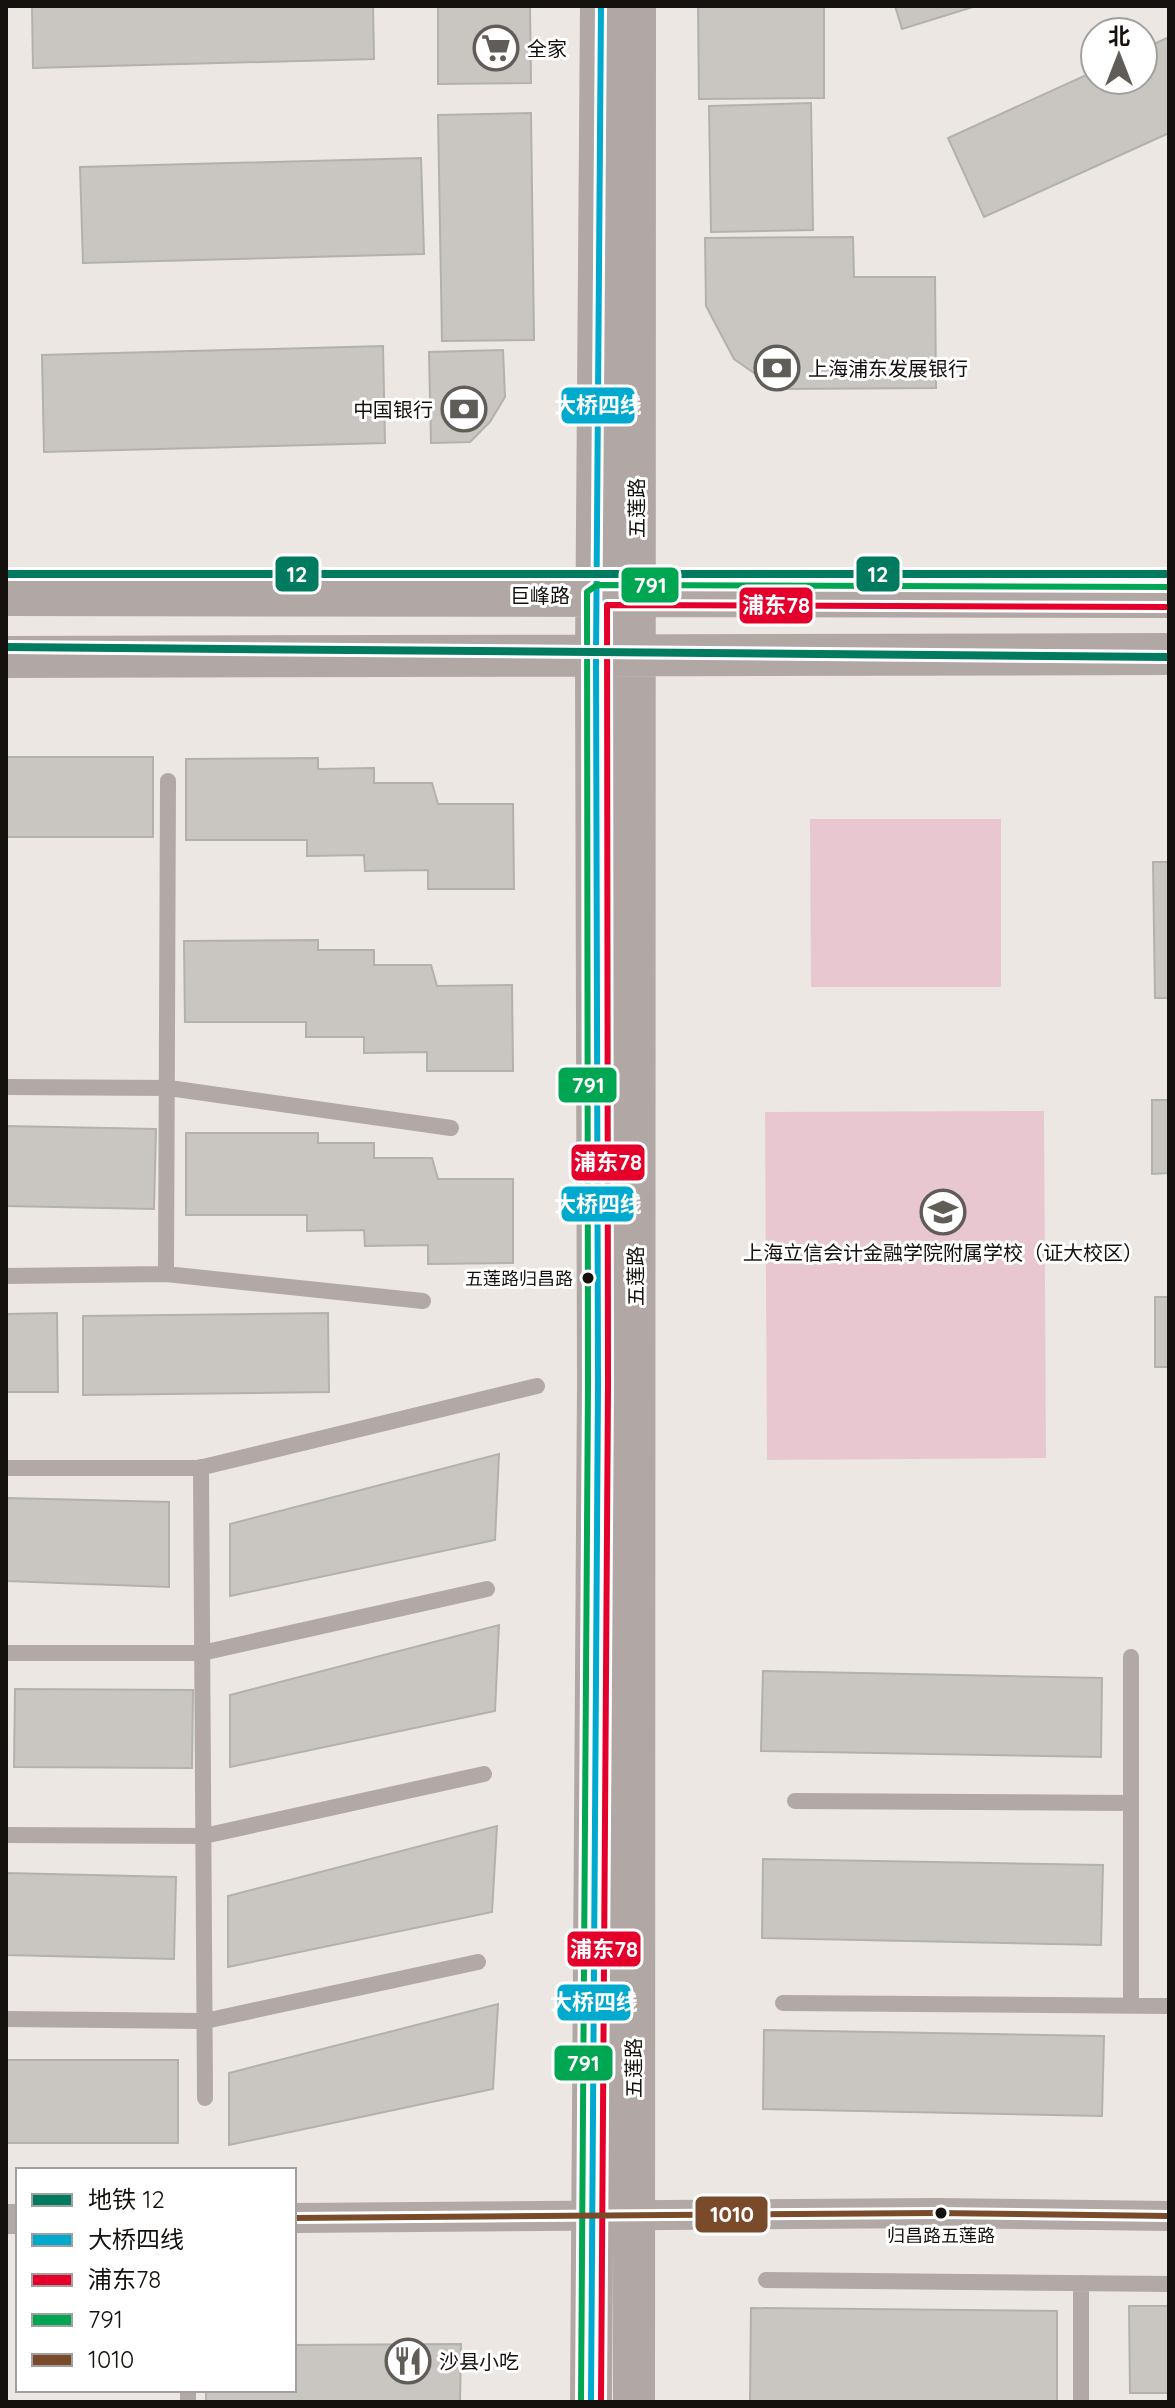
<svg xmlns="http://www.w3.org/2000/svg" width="1175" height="2408" font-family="Quicksand,'Noto Sans SC',sans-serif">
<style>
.green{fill:#e8c7d0}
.building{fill:#c9c6c2;stroke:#b3b1ac;stroke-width:2}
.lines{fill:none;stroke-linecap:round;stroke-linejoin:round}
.lane{stroke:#b2a8a6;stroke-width:16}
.street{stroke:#b2a8a6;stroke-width:30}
.secondary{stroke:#b1a7a4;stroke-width:42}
.bus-1-casing{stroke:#fff;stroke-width:12}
.bus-2-casing{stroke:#fff;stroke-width:12}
.bus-3-casing{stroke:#fff;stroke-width:12}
.bus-4-casing{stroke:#fff;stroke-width:12}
.bus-1{stroke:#00a9ce;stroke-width:6}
.bus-2{stroke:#e4002b;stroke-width:6}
.bus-3{stroke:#00a651;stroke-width:6}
.bus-4{stroke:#7a4b2a;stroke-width:6}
.metro-1-casing{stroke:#fff;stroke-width:14}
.metro-1{stroke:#007b5f;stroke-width:8}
.bus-dot{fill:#15110e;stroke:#fff;stroke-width:3}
.labels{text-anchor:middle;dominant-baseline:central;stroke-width:6;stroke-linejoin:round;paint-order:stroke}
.bus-label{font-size:18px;fill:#15110e;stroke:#fff;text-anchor:end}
.poi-label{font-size:20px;fill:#15110e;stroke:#fff;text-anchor:start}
.street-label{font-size:20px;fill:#15110e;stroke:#fff}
.line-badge{stroke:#fff;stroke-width:3}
.badge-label{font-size:22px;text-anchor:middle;font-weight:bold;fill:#fff}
</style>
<rect width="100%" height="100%" fill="#ece7e2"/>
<path class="green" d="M810 819H1001V987H811Z
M1044 1111 1046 1458 767 1460 765 1112Z"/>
<path class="building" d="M32 6H373L374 59 33 68Z
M438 6H530L531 83 438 84Z
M698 6H824V98L699 99Z
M895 6H976L902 29Z
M1169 37V133L984 217 948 138 1095 71V80H1143V49Z
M811 103 813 230 711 232 709 106Z
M531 113 534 340 442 341 438 115Z
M421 158 424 254 83 263 80 167Z
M853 237 854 277H935L936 388 777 389 734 359 706 306 705 238Z
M383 346 385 443 44 452 42 355Z
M503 350 505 397 490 422 470 442 431 443 429 352Z
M6 757H153V837H6Z
M318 758V769L374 768V783H432L438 804H513L514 889H428V870L365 871 364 855 307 856V840H186V759Z
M1153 862H1169V998H1155Z
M318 940V950H374V965H431L437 986 512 985 513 1071H427V1052L364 1053V1037H306V1022H185L184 941Z
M1152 1100H1169V1173L1152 1174Z
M6 1126 156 1129 154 1209 6 1206Z
M186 1133H318V1143H374V1158H432L438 1179H513V1263L428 1264V1245L365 1246 364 1230 307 1231V1215H186Z
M1155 1297H1169V1367H1155Z
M57 1313 58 1392H6V1314Z
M328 1313 329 1392 83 1395V1316Z
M499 1454 495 1540 230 1596V1524Z
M6 1498 169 1502V1587L6 1581Z
M499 1625 495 1711 230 1767V1695Z
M763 1671 1102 1678 1101 1757 761 1751Z
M15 1689 193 1690 192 1768 14 1767Z
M497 1826 492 1912 228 1967V1896Z
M763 1859 1103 1865 1101 1945 762 1938Z
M6 1873 176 1877 174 1959 6 1955Z
M498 2004 493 2089 229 2145V2073Z
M764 2030 1104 2036 1102 2116 763 2109Z
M6 2060H178V2143H6Z
M1129 2306H1169V2393H1130Z
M751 2308 1057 2311V2402H750Z
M461 2344 460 2402H206V2390H294V2345Z"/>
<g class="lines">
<path class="lane" d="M6 1087 169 1088 451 1128
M166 1274 168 781
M6 1276 166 1274 423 1301
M201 1467 205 2098
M6 1468H199L537 1386
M6 1653H202L487 1589
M1131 1657V2006
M795 1801 1131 1803
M6 1835 204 1836 484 1774
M783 2003 1169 2006
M6 2019 205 2021 478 1962
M766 2280 1169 2284
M1081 2283V2402
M188 2390V2402"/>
<path class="street" d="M294 2218 936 2213 1169 2216
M6 2219H18"/>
<path class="secondary" d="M6 595 1169 597
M6 657 1169 654
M591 2402 598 1385 596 656 601 6
M634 2402 635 6"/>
<g class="bus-1-casing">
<path id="bus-1" d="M591 2402 598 1385 596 656 601 6"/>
</g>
<g class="bus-2-casing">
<path id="bus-2" d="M601 2402 608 1385 607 605 1169 607"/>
</g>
<g class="bus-3-casing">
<path id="bus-3" d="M581 2402 588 1385 587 592 597 585 1169 587"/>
</g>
<g class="bus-4-casing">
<path id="bus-4" d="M294 2218 936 2213 1169 2216"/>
</g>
<use href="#bus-1" class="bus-1"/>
<use href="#bus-2" class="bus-2"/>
<use href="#bus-3" class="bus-3"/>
<use href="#bus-4" class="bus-4"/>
<g class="metro-1-casing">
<path id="metro-1" d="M6 574H1169
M6 647 1169 657"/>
</g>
<use href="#metro-1" class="metro-1"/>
</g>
<defs>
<g id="supermarket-ring" transform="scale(2.3)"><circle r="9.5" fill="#fff" stroke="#605c58" stroke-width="1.5"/><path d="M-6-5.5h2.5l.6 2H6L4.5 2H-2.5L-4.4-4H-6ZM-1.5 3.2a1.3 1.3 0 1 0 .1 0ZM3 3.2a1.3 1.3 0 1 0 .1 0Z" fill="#605c58"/></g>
<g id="bank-ring" transform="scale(2.3)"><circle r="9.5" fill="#fff" stroke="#605c58" stroke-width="1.5"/><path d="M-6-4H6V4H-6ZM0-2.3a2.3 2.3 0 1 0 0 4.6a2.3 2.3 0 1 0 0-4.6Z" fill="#605c58"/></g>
<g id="school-ring" transform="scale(2.3)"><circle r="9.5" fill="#fff" stroke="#605c58" stroke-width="1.5"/><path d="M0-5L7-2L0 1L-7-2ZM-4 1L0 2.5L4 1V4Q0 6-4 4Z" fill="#605c58"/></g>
<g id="restaurant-ring" transform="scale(2.3)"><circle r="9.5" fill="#fff" stroke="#605c58" stroke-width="1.5"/><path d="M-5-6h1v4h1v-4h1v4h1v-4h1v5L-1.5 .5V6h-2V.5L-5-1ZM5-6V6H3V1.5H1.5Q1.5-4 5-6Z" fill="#605c58"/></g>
</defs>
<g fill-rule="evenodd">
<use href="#supermarket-ring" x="496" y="48"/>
<use href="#bank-ring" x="777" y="368"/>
<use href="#bank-ring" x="464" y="409"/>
<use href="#school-ring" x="943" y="1212"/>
<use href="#restaurant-ring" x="408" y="2361"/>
</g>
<g class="bus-dot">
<circle cx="588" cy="1278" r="7"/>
<circle cx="941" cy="2213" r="7"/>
</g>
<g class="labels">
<g class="bus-label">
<text x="573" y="1278">五莲路归昌路</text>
<text x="941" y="2235" text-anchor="middle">归昌路五莲路</text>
</g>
<g class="poi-label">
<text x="527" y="48">全家</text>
<text x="808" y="368">上海浦东发展银行</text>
<text x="433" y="409" text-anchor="end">中国银行</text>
<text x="943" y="1252" text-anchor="middle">上海立信会计金融学院附属学校（证大校区）</text>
<text x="439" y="2361">沙县小吃</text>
</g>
<g class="street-label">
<text transform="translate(636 508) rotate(-90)">五莲路</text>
<text x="540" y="595">巨峰路</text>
<text transform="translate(635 1276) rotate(-90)">五莲路</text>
<text transform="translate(633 2068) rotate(-90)">五莲路</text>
</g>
</g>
<g class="line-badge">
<rect x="560" y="386" width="76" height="39" rx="8" fill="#00a9ce"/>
<rect x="274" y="555" width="46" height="38" rx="8" fill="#007b5f"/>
<rect x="855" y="555" width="46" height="38" rx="8" fill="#007b5f"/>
<rect x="620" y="566" width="60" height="38" rx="8" fill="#00a651"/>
<rect x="738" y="586" width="76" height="39" rx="8" fill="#e4002b"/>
<rect x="557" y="1066" width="61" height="38" rx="8" fill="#00a651"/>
<rect x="570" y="1143" width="76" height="39" rx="8" fill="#e4002b"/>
<rect x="560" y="1185" width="75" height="38" rx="8" fill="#00a9ce"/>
<rect x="566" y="1930" width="76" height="38" rx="8" fill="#e4002b"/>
<rect x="556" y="1983" width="76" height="39" rx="8" fill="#00a9ce"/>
<rect x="553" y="2044" width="61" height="38" rx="8" fill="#00a651"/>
<rect x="694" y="2195" width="75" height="39" rx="8" fill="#7a4b2a"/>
</g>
<g class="badge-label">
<text x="598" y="413">大桥四线</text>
<text x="297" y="582">12</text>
<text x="878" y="582">12</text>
<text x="650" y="593">791</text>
<text x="776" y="613">浦东78</text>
<text x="588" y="1093">791</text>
<text x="608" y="1170">浦东78</text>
<text x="598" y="1212">大桥四线</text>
<text x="604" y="1957">浦东78</text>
<text x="594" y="2010">大桥四线</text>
<text x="583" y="2071">791</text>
<text x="732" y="2222">1010</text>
</g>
<rect width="1175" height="2408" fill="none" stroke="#15110e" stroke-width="16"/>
<rect x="16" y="2168" width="280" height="224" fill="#ffffff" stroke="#a1a09f" stroke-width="2"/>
<rect x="32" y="2194" width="40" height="12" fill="#007b5f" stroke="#a1a09f" stroke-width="2"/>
<text x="88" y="2208" font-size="24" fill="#15110e">地铁 12</text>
<rect x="32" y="2234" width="40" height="12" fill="#00a9ce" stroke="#a1a09f" stroke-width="2"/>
<text x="88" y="2248" font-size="24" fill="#15110e">大桥四线</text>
<rect x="32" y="2274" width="40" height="12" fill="#e4002b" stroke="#a1a09f" stroke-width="2"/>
<text x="88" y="2288" font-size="24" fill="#15110e">浦东78</text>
<rect x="32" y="2314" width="40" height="12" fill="#00a651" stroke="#a1a09f" stroke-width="2"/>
<text x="88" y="2328" font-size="24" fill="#15110e">791</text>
<rect x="32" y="2354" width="40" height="12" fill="#7a4b2a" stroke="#a1a09f" stroke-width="2"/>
<text x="88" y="2368" font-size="24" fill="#15110e">1010</text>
<g transform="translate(1119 56)"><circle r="38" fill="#ffffff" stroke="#a1a09f" stroke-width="2"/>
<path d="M0-6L14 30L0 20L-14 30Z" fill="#605c58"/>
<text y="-12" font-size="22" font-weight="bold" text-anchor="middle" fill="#15110e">北</text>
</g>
</svg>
